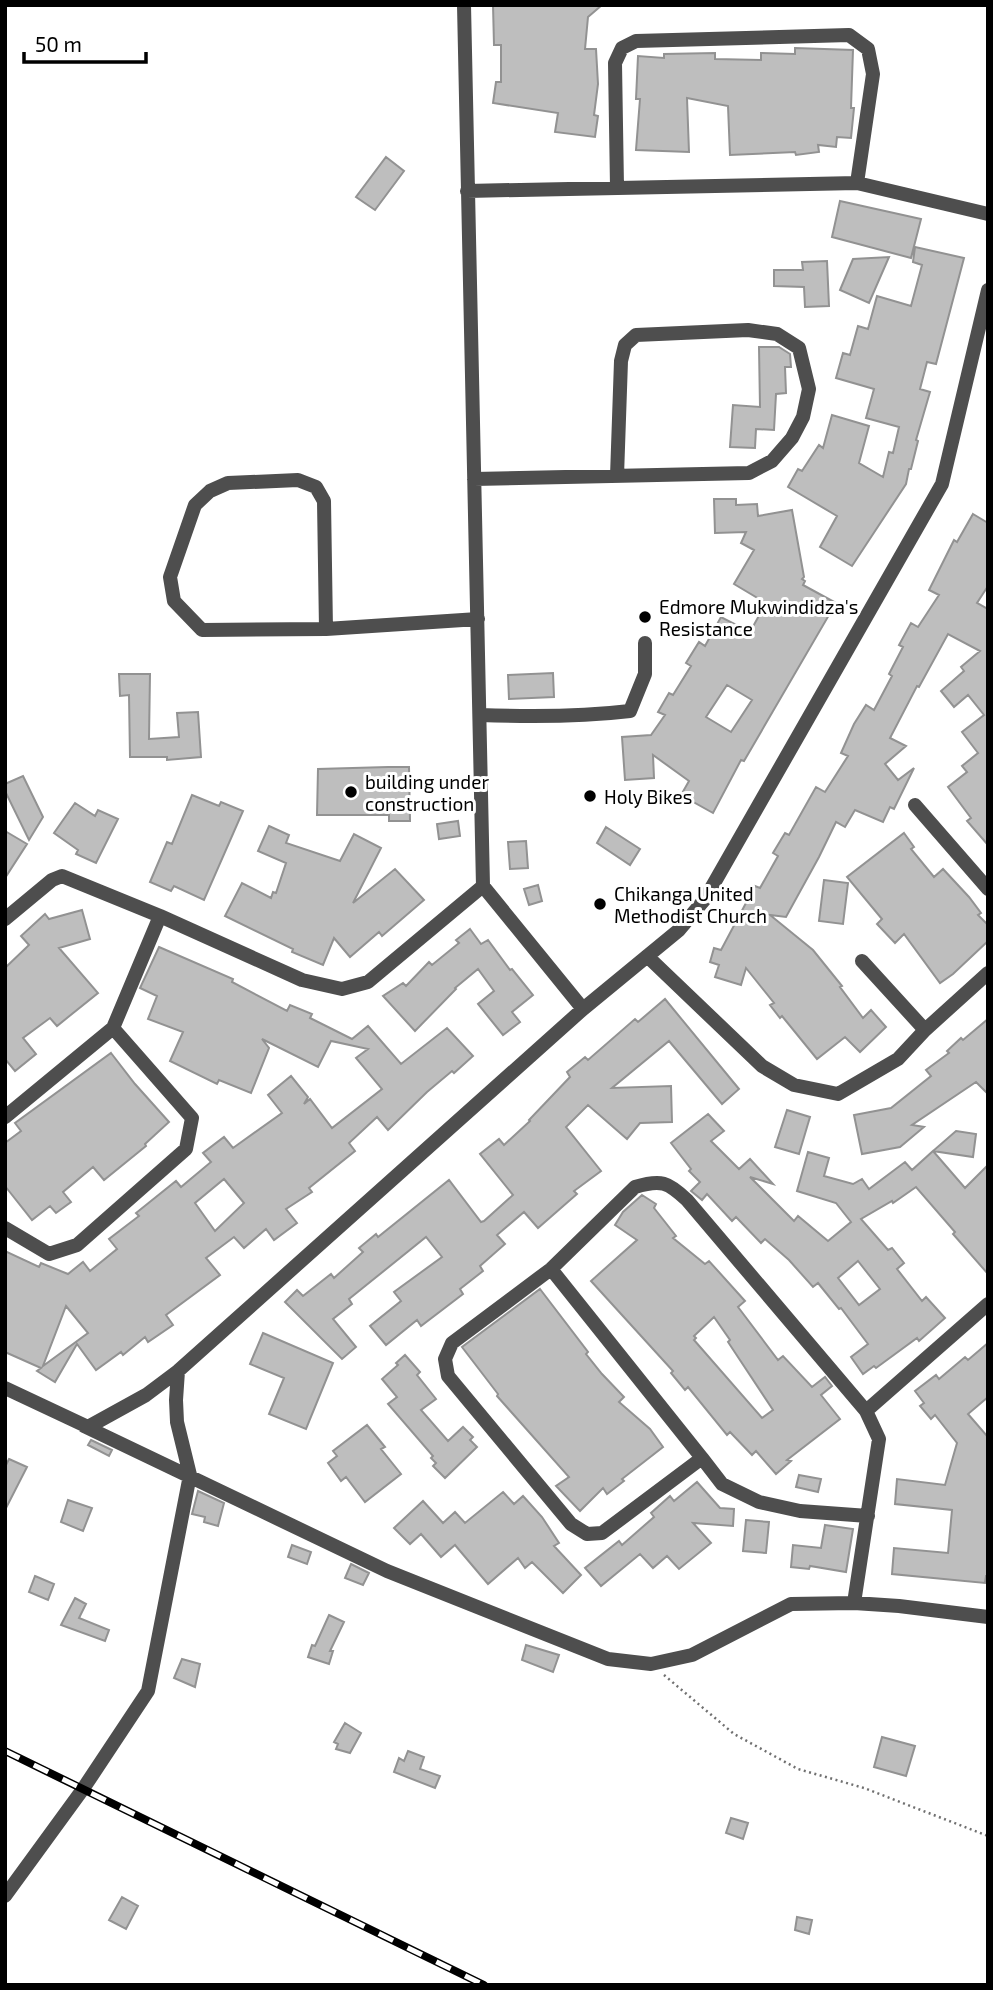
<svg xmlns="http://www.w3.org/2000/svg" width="993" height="1990" font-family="'Exo 2',sans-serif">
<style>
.building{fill:#bebebe;stroke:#929292;stroke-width:2;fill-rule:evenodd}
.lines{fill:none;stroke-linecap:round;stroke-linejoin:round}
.path{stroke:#707070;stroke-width:2.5;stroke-dasharray:2 3.5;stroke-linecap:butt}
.street{stroke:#4e4e4e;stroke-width:14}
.rail-casing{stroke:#000;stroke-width:8}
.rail{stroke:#fff;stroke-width:5;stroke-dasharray:16;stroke-linecap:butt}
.poi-dot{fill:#000;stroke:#fff;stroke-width:2.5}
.labels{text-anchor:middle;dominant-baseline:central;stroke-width:6;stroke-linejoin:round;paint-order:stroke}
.poi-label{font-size:19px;fill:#000;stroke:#fff;text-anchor:start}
</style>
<rect width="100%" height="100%" fill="#fff"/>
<path class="building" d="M493 5H602L588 17 585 49H596L598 84 594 115 598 116 595 137 555 132 558 113 493 103 496 82H501V45H494Z
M795 48 853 50 851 108H854L851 138 837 137 836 147 818 145 819 152 796 155 795 152 730 155 728 106 687 98 689 152 636 150 640 99H636L638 56 664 58V54L715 53V59L761 60V53L795 54Z
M386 157 404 171 375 210 356 197Z
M840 201 921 219 911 258 832 237Z
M915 247 964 258 936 364 927 362 920 389 930 392 916 440 918 441 911 469H909L906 484 852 566 820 547 837 516 788 487 798 469 802 471 819 445 823 448 832 415 869 426 859 463 883 477 889 452 893 453 899 427 866 418 874 389 836 378 843 353 850 355 858 326 868 329 877 296 911 306 922 265 913 262Z
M889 257 869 303 840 290 853 259Z
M827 261 829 306 805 307 804 287 774 286V270H803L802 262Z
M759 347H779L790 354 791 367H785L786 393 776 394 774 430 756 429 755 448 730 447 733 405 760 407Z
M714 499H736V505L757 504 758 516 792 510 804 577 802 579 805 581 803 585 836 603 744 761 741 760 713 813 681 795 689 781 653 755 654 778 625 780 622 737 651 735 665 715 658 712 669 693 673 695 691 666 686 663 699 642 705 646 721 617 750 632 766 603 734 584 754 550 741 543 746 532 715 533ZM727 685 752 700 731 732 706 717Z
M973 514 988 523V586L977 603 988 609V845L967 821 971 818 948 787 967 772 962 766 978 753 962 732 984 715 968 695 954 707 941 691 964 671 961 667 980 651 948 634 919 687 917 686 890 738 906 746 885 764 898 780 914 768 894 809 890 807 883 822 855 810 845 827 836 822 819 857 786 917 770 915 813 950 842 986 840 987 863 1018 871 1010 886 1027 860 1052 845 1037 817 1059 782 1016 780 1018 770 1005 774 1003 746 968 741 985 715 977 719 965 710 962 714 948 721 950 755 886 760 888 778 856 773 853 785 833 789 835 816 787 825 792 848 756 841 753 854 724 866 705 874 710 892 676 889 674 903 647 899 645 911 623 918 627 939 595 929 590 954 540 957 542Z
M553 673 554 697 509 699 508 675Z
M119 674H150L149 739 179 737 177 713 198 712 201 757 167 760V757H130L129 695 120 696Z
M388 767H409L410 821H389V815H317L318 769Z
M23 776 43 817 29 840 5 791V784Z
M192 795 219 806 221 802 243 811 204 900 174 886 171 891 150 882 167 842 172 844Z
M75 803 95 816 98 810 118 819 96 863 76 854 78 850 54 833Z
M458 821 460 836 439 839 437 824Z
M269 826 289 835 286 843 340 861 354 834 381 848 353 903 395 869 424 900 382 936 379 932 350 957 334 938 323 965 292 952 293 949 225 916 242 883 271 898 273 892 276 893 286 863 258 851Z
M606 827 640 849 630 865 597 843Z
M5 831 27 844 5 878Z
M904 833 914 847 911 849 934 877 943 869 969 897 981 913 978 915 988 925V941L953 974 940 983 904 934 895 943 877 924 882 919 847 877Z
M526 841 528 868 510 869 508 842Z
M824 880 848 883 843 924 819 921Z
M538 885 542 901 529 905 524 889Z
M82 910 90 939 59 948 98 993 57 1026 50 1018 23 1038 36 1054 15 1071 5 1059V968L29 945 21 936 45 914 49 919Z
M470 929 481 944 488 940 510 970 512 969 533 995 512 1012 520 1022 503 1035 478 1004 494 991 478 969 455 988 456 989 415 1031 383 996 403 983 406 986 429 962 432 965 459 943 456 940Z
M159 947 233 979 232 982 287 1011 290 1005 312 1014 310 1018 352 1039 368 1026 401 1064 447 1028 473 1056 454 1073 452 1071 427 1092 388 1130 377 1117 349 1143 355 1151 309 1188 312 1192 286 1209 297 1223 274 1240 266 1229 244 1248 234 1237 206 1258 220 1275 166 1315 173 1325 148 1342 145 1337 123 1355 121 1352 96 1370 77 1344 55 1382 37 1371 41 1368 5 1352V1251L39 1267 41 1263 68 1274 83 1262 90 1271 117 1249 109 1239 139 1216 136 1213 176 1181 181 1187 211 1162 203 1153 224 1137 233 1148 282 1113 268 1095 291 1076 308 1097 304 1104 310 1099 332 1128 382 1089 356 1058 368 1049 331 1041 318 1067 262 1039 269 1048 251 1093 219 1080 217 1084 170 1061 183 1032 148 1019 157 996 140 988ZM224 1179 244 1203 215 1231 195 1203ZM66 1306 88 1333 43 1366Z
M665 999 739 1089 722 1104 669 1041 612 1088 671 1086 672 1122 640 1123 627 1139 588 1105 566 1127 601 1171 574 1191 577 1194 538 1228 524 1212 497 1235 505 1244 480 1266 483 1271 460 1289 463 1294 421 1326 417 1320 386 1345 370 1326 401 1301 394 1292 442 1257 426 1237 349 1299 352 1304 333 1319 356 1347 342 1359 285 1302 297 1290 303 1296 331 1274 334 1278 363 1252 359 1248 376 1234 378 1237 449 1180 481 1222 484 1221 513 1195 480 1154 499 1139 504 1145 530 1121 529 1120 570 1077 567 1072 585 1057 588 1060 635 1019 638 1022Z
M988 1019V1094L976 1082 912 1125 924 1127 900 1147 862 1154 854 1115 891 1108 931 1076 926 1070 949 1053 947 1051 961 1038 963 1040Z
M111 1053 135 1084 169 1122 145 1144 146 1146 104 1180 93 1167 63 1192 71 1202 56 1213 50 1206 32 1220 5 1186V1143L21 1131 15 1123Z
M787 1110 810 1117 799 1154 775 1147Z
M708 1114 724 1131 711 1141 739 1169 750 1159 773 1184 750 1177 794 1221 798 1216 828 1241 851 1222 836 1203 797 1191 808 1152 829 1158 824 1176 853 1184 862 1179 869 1189 905 1162 912 1170 933 1151 965 1188 988 1165V1274L953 1234 955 1232 916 1187 893 1203 892 1201 861 1219 888 1250 892 1248 904 1263 897 1269 922 1301 926 1297 945 1318 919 1341 917 1338 876 1368 874 1366 863 1374 851 1357 868 1344 841 1308 839 1309 818 1283 813 1287 789 1260 765 1239 761 1243 736 1217 732 1221 707 1194 702 1200 691 1191 700 1182 689 1171 691 1169 671 1143ZM858 1261 880 1289 859 1305 838 1278Z
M956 1131 976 1134 973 1157 933 1151Z
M642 1195 656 1204 654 1208 676 1236 673 1238 705 1264 709 1261 745 1301 738 1307 778 1360 783 1356 812 1387 825 1377 832 1386 821 1395 840 1419 787 1460 791 1461 776 1474 756 1451 752 1455 730 1432 727 1435 688 1387 685 1390 671 1373 673 1371 591 1281 637 1240 615 1225 623 1212ZM714 1317 730 1340 728 1342 773 1410 762 1418 694 1340 696 1338 694 1336Z
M540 1289 588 1352 586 1354 602 1374 624 1397 619 1402 650 1429 663 1447 622 1479 624 1481 607 1494 603 1488 580 1511 556 1486 569 1477 497 1396 498 1394 462 1347Z
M263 1333 333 1363 306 1429 269 1414 284 1378 250 1364Z
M988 1343V1397L968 1414 988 1437V1576H986L985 1583 892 1574 894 1548 948 1553 952 1510 895 1504 897 1479 945 1485 957 1443 935 1415 931 1419 920 1406 924 1403 915 1391 936 1375 939 1379 965 1357 968 1360Z
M405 1355 420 1372 417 1375 436 1399 421 1410 448 1441 463 1427 473 1437 470 1440 477 1447 445 1478 433 1466 436 1463 431 1458 433 1456 388 1404 397 1397 382 1379 398 1365 396 1363Z
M367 1425 385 1447 381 1449 401 1474 365 1502 346 1477 341 1481 328 1463 337 1456 333 1451Z
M91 1440 112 1450 109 1456 88 1445Z
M9 1459 27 1467 5 1510V1467Z
M799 1475 821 1479 818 1492 796 1487Z
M697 1482 720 1508 734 1509 733 1526 693 1523 711 1543 679 1569 667 1556 653 1568 640 1554 601 1586 585 1568 619 1541 622 1545 654 1517 651 1513 670 1496 674 1501Z
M198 1491 224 1503 218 1526 204 1522 205 1517 192 1514Z
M503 1492 514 1504 523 1496 542 1517 559 1543 554 1546 581 1575 563 1593 532 1562 525 1568 518 1558 488 1584 455 1545 441 1557 421 1534 410 1544 394 1528 423 1501 443 1523 455 1512 465 1523Z
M68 1500 92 1508 83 1531 61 1522Z
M746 1520 769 1522 766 1553 743 1551Z
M825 1525 853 1529 846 1572 810 1566 809 1569 791 1567 793 1545 821 1548Z
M292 1545 311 1552 307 1564 288 1557Z
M351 1564 369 1573 363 1585 345 1578Z
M35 1576 54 1584 48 1600 29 1592Z
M75 1598 86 1604 79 1618 109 1630 105 1641 61 1625Z
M329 1615 344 1622 330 1651H333L329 1664 308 1657 312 1645 315 1646Z
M526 1645 559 1655 553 1672 522 1660Z
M182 1659 200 1664 195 1687 174 1678Z
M345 1723 361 1733 350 1753 336 1749 338 1744 334 1742Z
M882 1737 915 1746 906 1776 874 1767Z
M408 1751 424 1757 420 1769 440 1776 435 1788 394 1772 399 1758 404 1761Z
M731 1818 748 1823 743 1839 726 1833Z
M122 1897 138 1906 126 1929 109 1920Z
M797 1917 812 1920 809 1934 795 1930Z"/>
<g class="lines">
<path class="path" d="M664 1675 734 1734 798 1769 864 1788 988 1836"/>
<path class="street" d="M464 5 483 886 583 1009
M617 187 615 63 622 48 636 41 849 35 868 49 873 74 857 183
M467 191 857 183 988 214
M474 479 749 473 772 461 792 438 803 417 809 389 799 348 777 334 748 330 636 335 625 345 621 361 617 476
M326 629 324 501 316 487 298 480 228 483 210 491 195 505 170 577 174 601 202 630 326 629 478 619
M480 715C531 717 580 717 630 711L645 674V643
M915 805 988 889
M5 919 52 880 62 876 160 916 302 980 342 989 368 982 483 886
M647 956 762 1066 794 1085 838 1094 898 1059 925 1030 988 973
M862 961 925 1030
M5 1117 113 1028 160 916
M5 1228 49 1254 77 1245 186 1149 192 1118 113 1028
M551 1269 702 1458 602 1533 587 1534 571 1524 448 1376 445 1359 452 1343 551 1269 635 1187C661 1179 668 1182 687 1200L866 1411 879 1439 854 1603
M5 1388 88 1427 146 1395 178 1371 583 1009 679 930 705 899 942 484 988 290
M866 1411 988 1304
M84 1426 387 1571 608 1659 651 1664 692 1655 791 1604 854 1603 899 1606 988 1617
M702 1458 722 1484 759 1502 800 1511 868 1516
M5 1896 83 1789 148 1691 190 1475 177 1422 176 1400 178 1371"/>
<g class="rail-casing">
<path id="rail" d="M5 1751 484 1985"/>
</g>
<use href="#rail" class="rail"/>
</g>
<g class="poi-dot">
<circle cx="645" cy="617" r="7"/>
<circle cx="351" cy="792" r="7"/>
<circle cx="590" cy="796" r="7"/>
<circle cx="600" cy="904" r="7"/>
</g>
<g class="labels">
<g class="poi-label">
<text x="659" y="606">Edmore Mukwindidza's<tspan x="659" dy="22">Resistance</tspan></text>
<text x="365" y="781">building under<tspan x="365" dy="22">construction</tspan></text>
<text x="604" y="796">Holy Bikes</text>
<text x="614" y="893">Chikanga United<tspan x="614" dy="22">Methodist Church</tspan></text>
</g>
</g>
<rect width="993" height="1990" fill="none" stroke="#000000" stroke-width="14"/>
<path d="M24 52v10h122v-10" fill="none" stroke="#000000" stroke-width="3.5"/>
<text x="35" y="52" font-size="21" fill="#000000" stroke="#ffffff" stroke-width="5" paint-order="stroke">50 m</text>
</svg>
